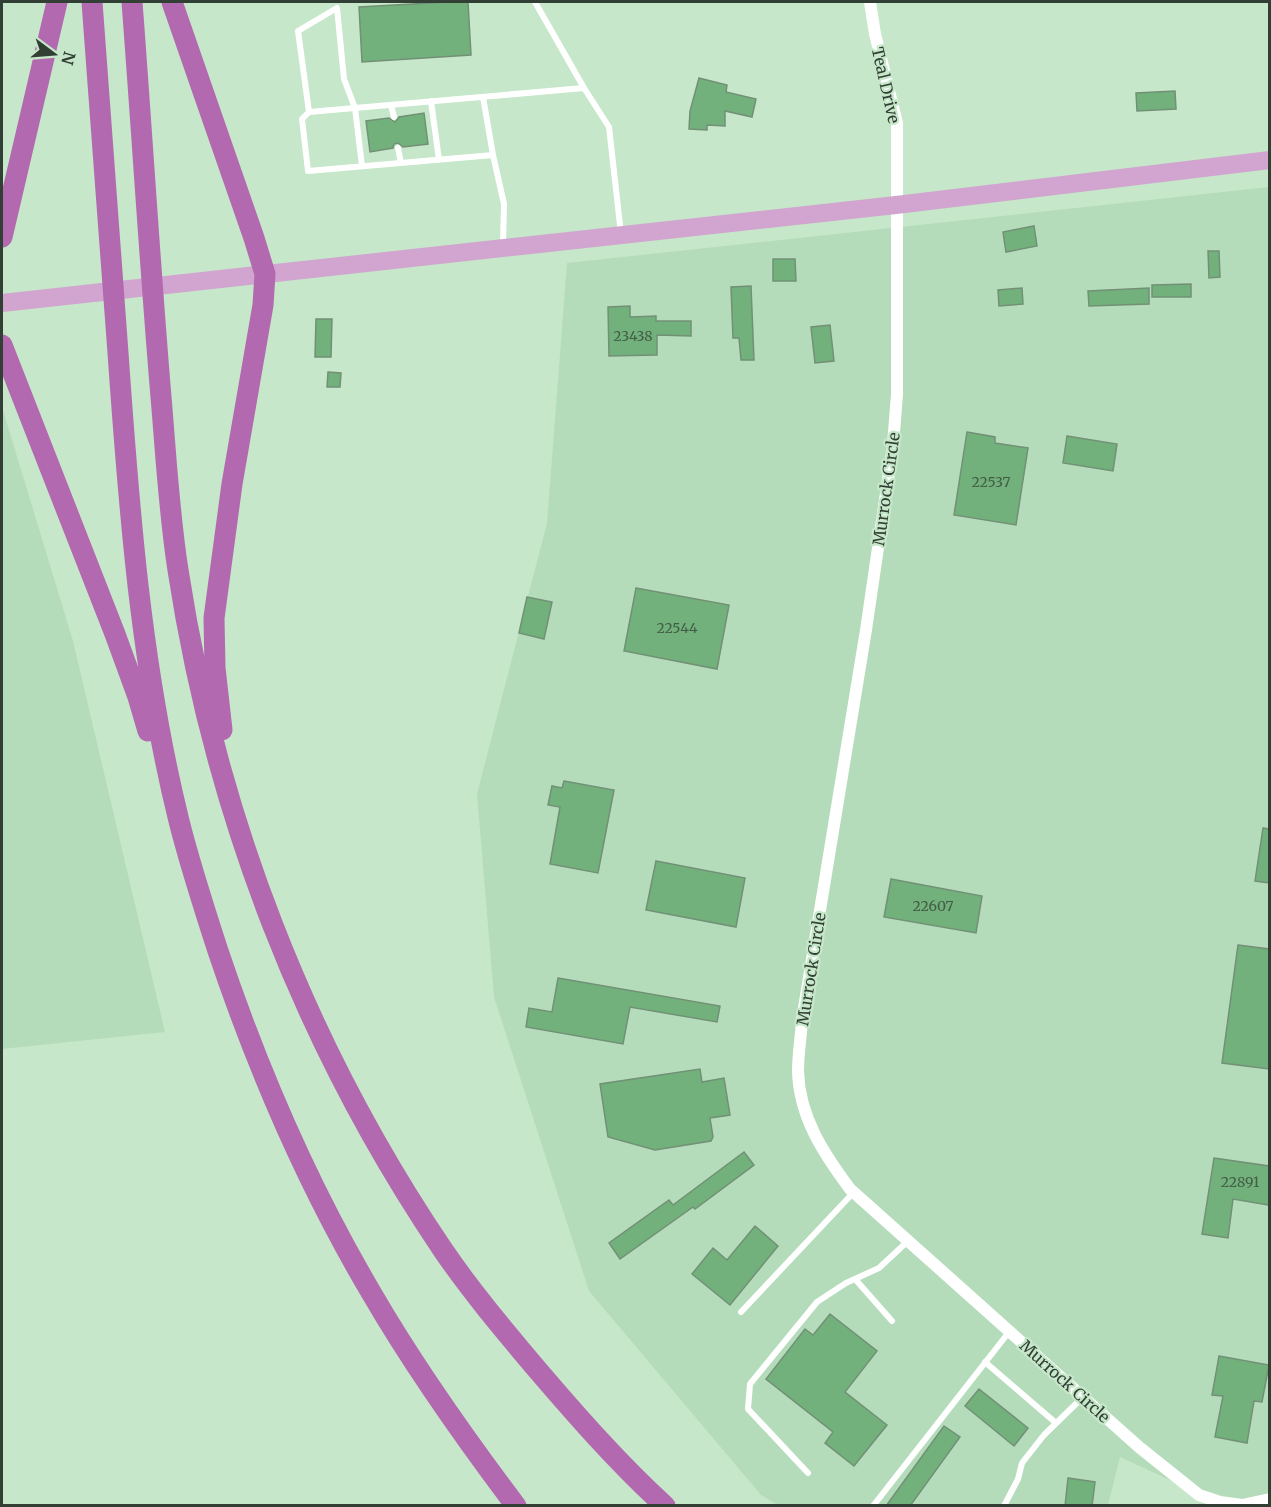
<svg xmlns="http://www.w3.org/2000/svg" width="1271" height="1507" font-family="Merriweather,serif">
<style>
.built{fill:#b5dcba}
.building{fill:#72b17c;stroke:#729076;stroke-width:1.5}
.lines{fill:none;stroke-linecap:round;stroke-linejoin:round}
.lane{stroke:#fff;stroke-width:6}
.street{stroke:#fff;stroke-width:12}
.primary{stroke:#d1a5cf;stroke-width:18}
.highway{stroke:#b269af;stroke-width:21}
.labels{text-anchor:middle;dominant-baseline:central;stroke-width:4.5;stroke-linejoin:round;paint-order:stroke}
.number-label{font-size:14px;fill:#425c46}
.street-label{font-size:16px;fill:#323f34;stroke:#c6e7c9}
</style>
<rect width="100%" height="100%" fill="#c6e7c9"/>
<path class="built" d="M1269 187V1505H1224L1120 1457 1108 1505 779 1506 761 1495 589 1291 494 997 477 794 547 523 567 263Z
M2 407 73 641 165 1032 2 1049Z"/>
<path class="building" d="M448 2H468L471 55 362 62 359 7Z
M699 78 727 85 726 92 756 99 752 117 725 111V126L707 125V130L689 129 690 111Z
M1175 91 1176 109 1137 111 1136 93Z
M424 113 428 144 403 147 398 143 394 144 393 148 370 152 366 121 389 118 395 122 399 117Z
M1034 226 1037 246 1006 252 1003 232Z
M1208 251H1219L1220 277 1209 278Z
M773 259H795L796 281H773Z
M1191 284V297H1152V285Z
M751 286 754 360H741L739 338H733L731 287Z
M1022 288 1023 304 999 306 998 290Z
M1149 288V304L1089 306 1088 291Z
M630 306V317L656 316V321H691V336L657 335V355L609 356 608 307Z
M316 319H332L331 357H315Z
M830 325 834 361 815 363 811 327Z
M328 372 341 373 340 387H327Z
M967 432 995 437V443L1028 448 1016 525 954 515Z
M1067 436 1117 444 1113 471 1063 463Z
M636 588 729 605 717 669 624 651Z
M527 597 552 602 544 639 519 633Z
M564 781 614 790 598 873 550 864 560 807 548 805 552 786 562 788Z
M1263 828 1269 829V883L1255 881Z
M656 861 745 878 736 927 646 910Z
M891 879 982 896 976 933 884 917Z
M1238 945 1269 949V1069L1222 1063Z
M558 978 720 1006 717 1022 630 1007 623 1044 526 1027 529 1008 552 1012Z
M700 1069 702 1082 724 1078 730 1115 710 1118 713 1137 711 1141 655 1150 608 1137 600 1084Z
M744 1152 754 1165 695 1209 693 1207 620 1259 609 1243 669 1200 673 1205Z
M1214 1158 1269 1166V1205L1233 1199 1228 1238 1202 1234Z
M755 1226 778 1246 730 1305 692 1274 713 1248 727 1260Z
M830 1314 877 1351 845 1392 887 1425 854 1466 825 1443 833 1432 766 1379 805 1329 813 1335Z
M1219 1356 1269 1365 1262 1402 1254 1401 1247 1443 1215 1437 1223 1396 1212 1395Z
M979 1389 1028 1428 1014 1446 965 1406Z
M944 1426 960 1437 910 1506H886Z
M1068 1478 1095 1482 1092 1506H1065Z"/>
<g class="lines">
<path class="lane" d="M535 2 584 88 609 127 621 234
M483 97 493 155
M431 101 439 160
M391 105 394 117
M309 112 298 31 337 8 344 79 355 108 362 166
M398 148 401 163
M503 245 504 204 493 155 308 171 302 119 309 112 584 88
M855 1279 892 1321
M741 1312 853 1193
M985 1362 1056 1423
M808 1473 748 1409 750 1384 817 1302 846 1283 879 1268 908 1241
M873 1506 1009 1332
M1004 1506 1018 1479 1022 1463 1044 1435 1083 1397"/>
<path class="street" d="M870 2 875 34 897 123V394L893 445 866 630 802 1020C801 1037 798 1054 798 1071 799 1117 824 1154 850 1189L1139 1447 1199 1495 1220 1502 1242 1505 1270 1499"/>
<path class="primary" d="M2 303 896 205 1270 160"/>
<path class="highway" d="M92 2C101 119 110 236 118 353 129 510 141 668 179 821 190 865 204 908 218 951 258 1070 308 1186 372 1294 415 1368 464 1437 516 1506
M132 2C142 133 150 266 161 397 166 455 169 513 178 570 215 813 305 1046 443 1250 471 1291 503 1329 535 1367 576 1415 618 1463 665 1506
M172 2 254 238 265 274 263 305 232 484 214 618 215 668 222 730
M2 237 57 2
M2 345 115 634 138 697 148 731"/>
</g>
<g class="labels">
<g class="number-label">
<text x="633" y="336">23438</text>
<text x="991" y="482">22537</text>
<text x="677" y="628">22544</text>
<text x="933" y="906">22607</text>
<text x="1240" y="1182">22891</text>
</g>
<g class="street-label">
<text transform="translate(886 85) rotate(77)">Teal Drive</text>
<text transform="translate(886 489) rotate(-82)">Murrock Circle</text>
<text transform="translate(811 969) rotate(-81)">Murrock Circle</text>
<text transform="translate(1065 1381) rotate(42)">Murrock Circle</text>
</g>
</g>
<rect width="1271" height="1507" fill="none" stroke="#323f34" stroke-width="6"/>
<g transform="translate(54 54) rotate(106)" stroke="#c6e7c9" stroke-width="4.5" paint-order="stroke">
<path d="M0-4.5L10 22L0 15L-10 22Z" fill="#323f34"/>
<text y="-9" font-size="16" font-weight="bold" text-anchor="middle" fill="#323f34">N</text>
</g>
</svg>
